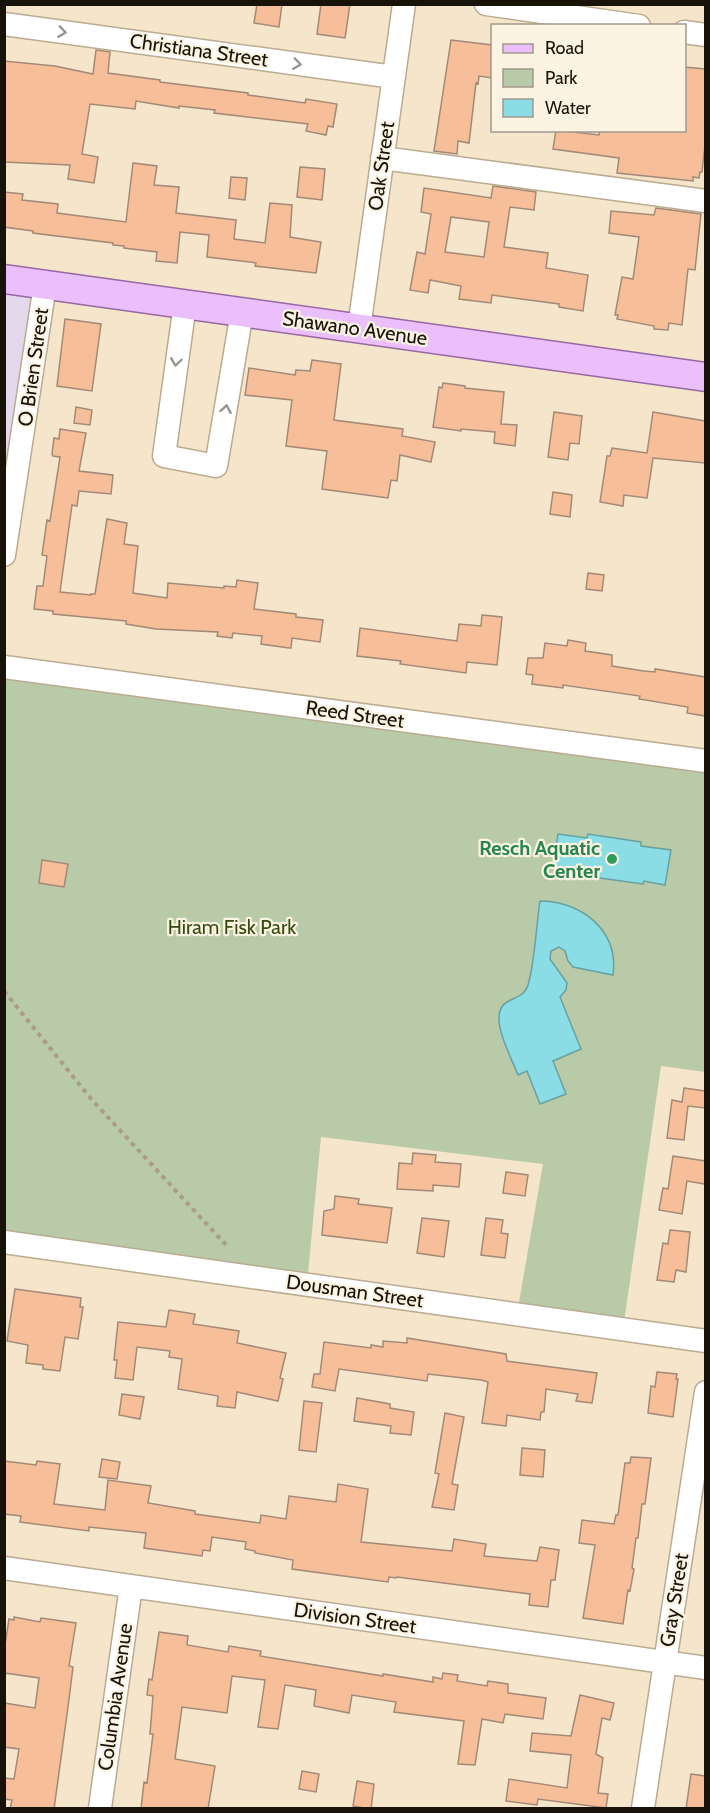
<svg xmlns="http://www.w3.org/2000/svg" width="710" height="1813" font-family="Cabin,sans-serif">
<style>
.education{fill:#e3d8ec}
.green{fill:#b9caa8}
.water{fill:#8adde4;stroke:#68a0a2;stroke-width:1.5}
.building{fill:#f6bf9a;stroke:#a38978;stroke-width:1.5;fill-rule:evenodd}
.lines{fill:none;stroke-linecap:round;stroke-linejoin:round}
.minor-casing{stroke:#baab91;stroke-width:25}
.major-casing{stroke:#9768a4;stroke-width:31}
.path{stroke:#aa9d88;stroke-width:4;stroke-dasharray:4.5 4.5;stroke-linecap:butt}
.minor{stroke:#fff;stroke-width:22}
.major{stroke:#eabffb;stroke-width:28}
.oneway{stroke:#979590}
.leisure-dot{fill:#2e9e5b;stroke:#fcf3e3;stroke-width:2}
.labels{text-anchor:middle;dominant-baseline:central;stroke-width:4.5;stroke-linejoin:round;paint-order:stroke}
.street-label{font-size:20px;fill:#181309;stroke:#fcf3e3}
.leisure-label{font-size:20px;font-weight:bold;fill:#27864d;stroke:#fcf3e3;text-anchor:end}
.park-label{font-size:20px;fill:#334b0f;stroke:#fcf3e3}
</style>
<rect width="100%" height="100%" fill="#f5e5ca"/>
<path class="education" d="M5 279 45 285 5 555Z"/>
<path class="green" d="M5 667 705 761V1072L661 1066 623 1329 517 1314 543 1164 321 1137 307 1284 5 1242Z"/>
<path class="water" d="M558 834 587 838 588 834 641 842V846L671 850 665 885 644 881 643 884 578 875V871L553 867Z
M540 901C581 901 619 930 613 975L573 967 568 961 565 951 559 947 551 951 550 959 567 983 566 990 560 997 581 1049 553 1061 566 1094 540 1104 527 1071 518 1075C512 1058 486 1014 507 1002 515 997 525 996 528 985 535 961 536 927 540 901Z"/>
<path class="building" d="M257 4H282L279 27 254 23Z
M321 4H350L345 38 317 34Z
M451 40 492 45V78L479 76 478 84 476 83 469 143 458 141 457 154 434 151Z
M96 50 110 52 108 73 160 80V82L248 93V95L305 103 306 99 337 104 333 127 328 126 326 135 306 131 308 124 214 113 215 110 179 106V108L136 101 135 109 90 104 82 154 98 157 94 183 68 179 70 165 4 162V61L55 66 93 74Z
M684 67 705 69V145L702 172H700L699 178 693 177V181L617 173 619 158 553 149 556 130 599 135 600 130H684Z
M133 163 157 166 154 185 179 187 176 213 236 220 234 239 265 243 270 203 292 205 290 237 321 242 316 273 255 266 256 263 250 262 207 257 209 235 180 232 177 263 156 261 157 252 124 248V246L113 245V243L33 233V231L4 227V192L23 194 22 200 58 204 57 213 126 222Z
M300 167 325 169 322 200 297 197Z
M231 177 247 178 245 200 229 198Z
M493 186 536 192 534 210 510 207 504 247 548 253 546 268 588 275 583 311 559 307V304L492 295 491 303 459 299 461 286 430 280 428 293 410 290 417 252 425 254 431 214 421 212 424 188 491 198ZM451 217 489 222 484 257 445 252Z
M656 208 701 214 695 270 688 269 682 325 669 323 668 330 654 329V326L617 319 618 315H615L622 277 633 279 639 237 609 233 611 211 654 215Z
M65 319 101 324 92 391 57 386Z
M312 360 341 364 334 420 403 429 402 436 435 442 431 462 400 455 397 481 391 480 388 498 322 489 327 451 286 446 292 400 245 395 249 368 295 375 296 370 310 371Z
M443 383 465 386V388L504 392 501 424 517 425 515 446 494 443 495 432 461 429V431L433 427 439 387 442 388Z
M76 407 92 410 90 425 74 423Z
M554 412 582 416 579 444 570 443 568 460 548 457Z
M653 412 705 421V463L653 458 647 498 624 495 623 506 600 502 607 456H610L612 448 647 453Z
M60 429 86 433 79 471 113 475 111 494 79 491 77 506 72 505 60 592 91 595V594H95L107 519 127 523 124 544 138 546 133 593 167 598 168 583 224 588V586L236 587 237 580 258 583 254 609 296 614V617L323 620 320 642 292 638 291 648H289L261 644 262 636 233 633 232 638 217 636 218 632 156 629 126 624V621L53 614V611L34 609 37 586H43L47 556 42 555 47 520 50 521 60 457 53 456 52 454 54 438 59 439Z
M553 492 572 495 570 517 550 514Z
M588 573 604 575 602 591 586 589Z
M482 615 502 617 497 665 467 662 466 673 400 664 401 661 357 656 360 628 457 641 459 624 481 626Z
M568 640 586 643 585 651 612 655V666L644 671 655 672V669L705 677V716L687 713 688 707 639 699 640 696 563 685V688L532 684 533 675 526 674 528 658H543L545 643 567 646Z
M42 860 68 864 64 887 39 883Z
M684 1088 705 1091V1108L688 1106 684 1140 667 1138 672 1100 682 1102Z
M413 1153 436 1155 435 1162 461 1164 459 1187 433 1185V1191L397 1189 399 1163 412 1164Z
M673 1156 705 1161V1184L687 1181 682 1214 659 1210 663 1188 668 1189Z
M506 1172 528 1175 525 1196 503 1193Z
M335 1196 359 1199 358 1204 392 1208 387 1243 322 1235 324 1211 334 1209Z
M422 1218 449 1221 444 1257 417 1253Z
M486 1218 503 1220 501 1233 508 1234 505 1258 481 1255Z
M670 1230 690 1232 686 1272 676 1270 674 1282 657 1280 663 1243 668 1244Z
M15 1289 81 1298 80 1307H83L78 1339 65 1337 60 1371 43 1369V1365L26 1363 28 1345 7 1341Z
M169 1310 195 1314 193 1324 239 1331 237 1343 286 1353 280 1378 283 1379 278 1401 237 1392 235 1408 217 1406 218 1396 178 1389 182 1359 169 1357 170 1351 137 1347 133 1380 115 1378 117 1360H114L118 1322 166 1327Z
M407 1338 506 1354 507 1361 597 1373 592 1403 576 1401 578 1394 546 1389 544 1412H541L540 1420 507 1415 506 1426 482 1423 488 1382 481 1380 428 1374 427 1381 339 1369 335 1391 312 1387 314 1374H320L324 1342 371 1348V1345L383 1347V1341L407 1343Z
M657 1372 677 1374 676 1379H678L673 1417 648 1413 651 1386 655 1387Z
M122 1394 144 1397 140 1419 119 1415Z
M357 1398 390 1404V1408L414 1412 411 1435 390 1433 391 1426 354 1421Z
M304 1401 322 1403 316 1452 299 1450Z
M445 1413 464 1417 452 1484 458 1485 454 1510 432 1507 439 1474 435 1473Z
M522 1448 545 1450 543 1477 520 1475Z
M631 1457 651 1458 645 1504H642L638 1538H636L632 1568 634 1569 630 1591 628 1590 623 1624 583 1618 595 1545 579 1543 582 1520 614 1524 616 1515H618L625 1463H630Z
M102 1459 120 1462 117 1479 99 1477Z
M4 1461 36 1465 37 1461 60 1464 54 1504 105 1510 108 1480 151 1486 148 1503 195 1511V1514L260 1523 261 1515 286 1519 289 1496 336 1502 338 1484 368 1489 361 1542 452 1551 454 1539 486 1544 484 1556 537 1561 540 1547 559 1550 555 1580H551L548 1607 529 1605 530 1594 397 1577 396 1578 389 1577 388 1582 292 1569 293 1560 255 1553V1551L245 1549 246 1542 212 1537 210 1551 203 1550 202 1556 144 1548 146 1533 89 1527V1531L20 1522 21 1516 4 1514Z
M14 1617 40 1622 41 1618 76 1623 69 1666 73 1667 68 1707 54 1809H10L12 1800 4 1799V1778L14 1779 19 1749 4 1747V1703L35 1708 39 1678 5 1673V1645L9 1619 14 1620Z
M159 1632 188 1636 187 1645 228 1652 229 1646 261 1651 260 1656 383 1676V1674L433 1682V1677L442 1679 443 1673 458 1675 457 1681 487 1686 488 1681 508 1684V1693L546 1698 543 1719 505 1714 503 1723 482 1719 475 1765 458 1764 464 1721 394 1712 396 1702 352 1695 349 1713 314 1706 316 1690 285 1685 278 1729 258 1727 265 1680 232 1676 227 1713 182 1707 175 1759 215 1766 208 1809H141L144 1782 147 1783 153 1734H150L153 1696 147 1695 149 1679 152 1680Z
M580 1695 614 1703 610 1720 602 1718 596 1754 603 1758 598 1793 608 1794 606 1808 538 1799 537 1805 506 1801 509 1779 567 1788 571 1755 530 1751 532 1733 571 1736Z
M302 1771 319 1774 316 1792 299 1789Z
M691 1774 705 1776V1809H686Z
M357 1781 374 1784 371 1809 353 1806Z"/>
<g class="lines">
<g class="minor-casing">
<path id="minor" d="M486 4 639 26
M4 24 394 77
M684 32 706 35
M382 158 706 201
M185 304 164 456 216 466 242 312
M359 328 404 4
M4 555 45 285
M4 667 706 761
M4 1242 706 1341
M4 1568 706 1668
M100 1808 131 1586
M643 1808 706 1392"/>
</g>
<g class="major-casing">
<path id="major" d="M4 279 706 377"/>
</g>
<path class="path" d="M4 991 92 1100 226 1245"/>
<use href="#minor" class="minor"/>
<use href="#major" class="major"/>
</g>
<defs><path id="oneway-chevron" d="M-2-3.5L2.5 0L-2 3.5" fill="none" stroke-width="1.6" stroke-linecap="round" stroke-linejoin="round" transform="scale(1.5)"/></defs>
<g class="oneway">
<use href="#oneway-chevron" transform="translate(62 32) rotate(8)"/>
<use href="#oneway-chevron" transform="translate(297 64) rotate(8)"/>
<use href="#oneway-chevron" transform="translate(176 362) rotate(98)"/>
<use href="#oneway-chevron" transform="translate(226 409) rotate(-80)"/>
</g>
<circle class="leisure-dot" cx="612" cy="859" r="6"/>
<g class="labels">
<g class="street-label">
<text transform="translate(199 50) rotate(8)">Christiana Street</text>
<text transform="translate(381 166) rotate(-82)">Oak Street</text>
<text transform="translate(355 328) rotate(8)">Shawano Avenue</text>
<text transform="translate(33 367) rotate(-82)">O Brien Street</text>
<text transform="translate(355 714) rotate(8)">Reed Street</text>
<text transform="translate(355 1291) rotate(8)">Dousman Street</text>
<text transform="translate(674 1600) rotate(-81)">Gray Street</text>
<text transform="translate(355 1618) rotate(8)">Division Street</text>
<text transform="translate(115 1697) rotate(-82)">Columbia Avenue</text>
</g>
<g class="leisure-label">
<text x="600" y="848">Resch Aquatic<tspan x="600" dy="23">Center</tspan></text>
</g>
<g class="park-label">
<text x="232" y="927">Hiram Fisk Park</text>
</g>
</g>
<rect width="710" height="1813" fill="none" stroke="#181309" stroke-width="12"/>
<rect x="491" y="24" width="195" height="108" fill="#fcf3e3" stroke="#a1998c" stroke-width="1.5"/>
<rect x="503" y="44" width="30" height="9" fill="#eabffb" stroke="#a1998c" stroke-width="1.5"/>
<text x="545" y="54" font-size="18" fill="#181309">Road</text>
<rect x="503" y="69" width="30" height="18" fill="#b9caa8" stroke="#a1998c" stroke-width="1.5"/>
<text x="545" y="84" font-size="18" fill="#181309">Park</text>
<rect x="503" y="99" width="30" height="18" fill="#8adde4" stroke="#a1998c" stroke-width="1.5"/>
<text x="545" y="114" font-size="18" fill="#181309">Water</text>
</svg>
